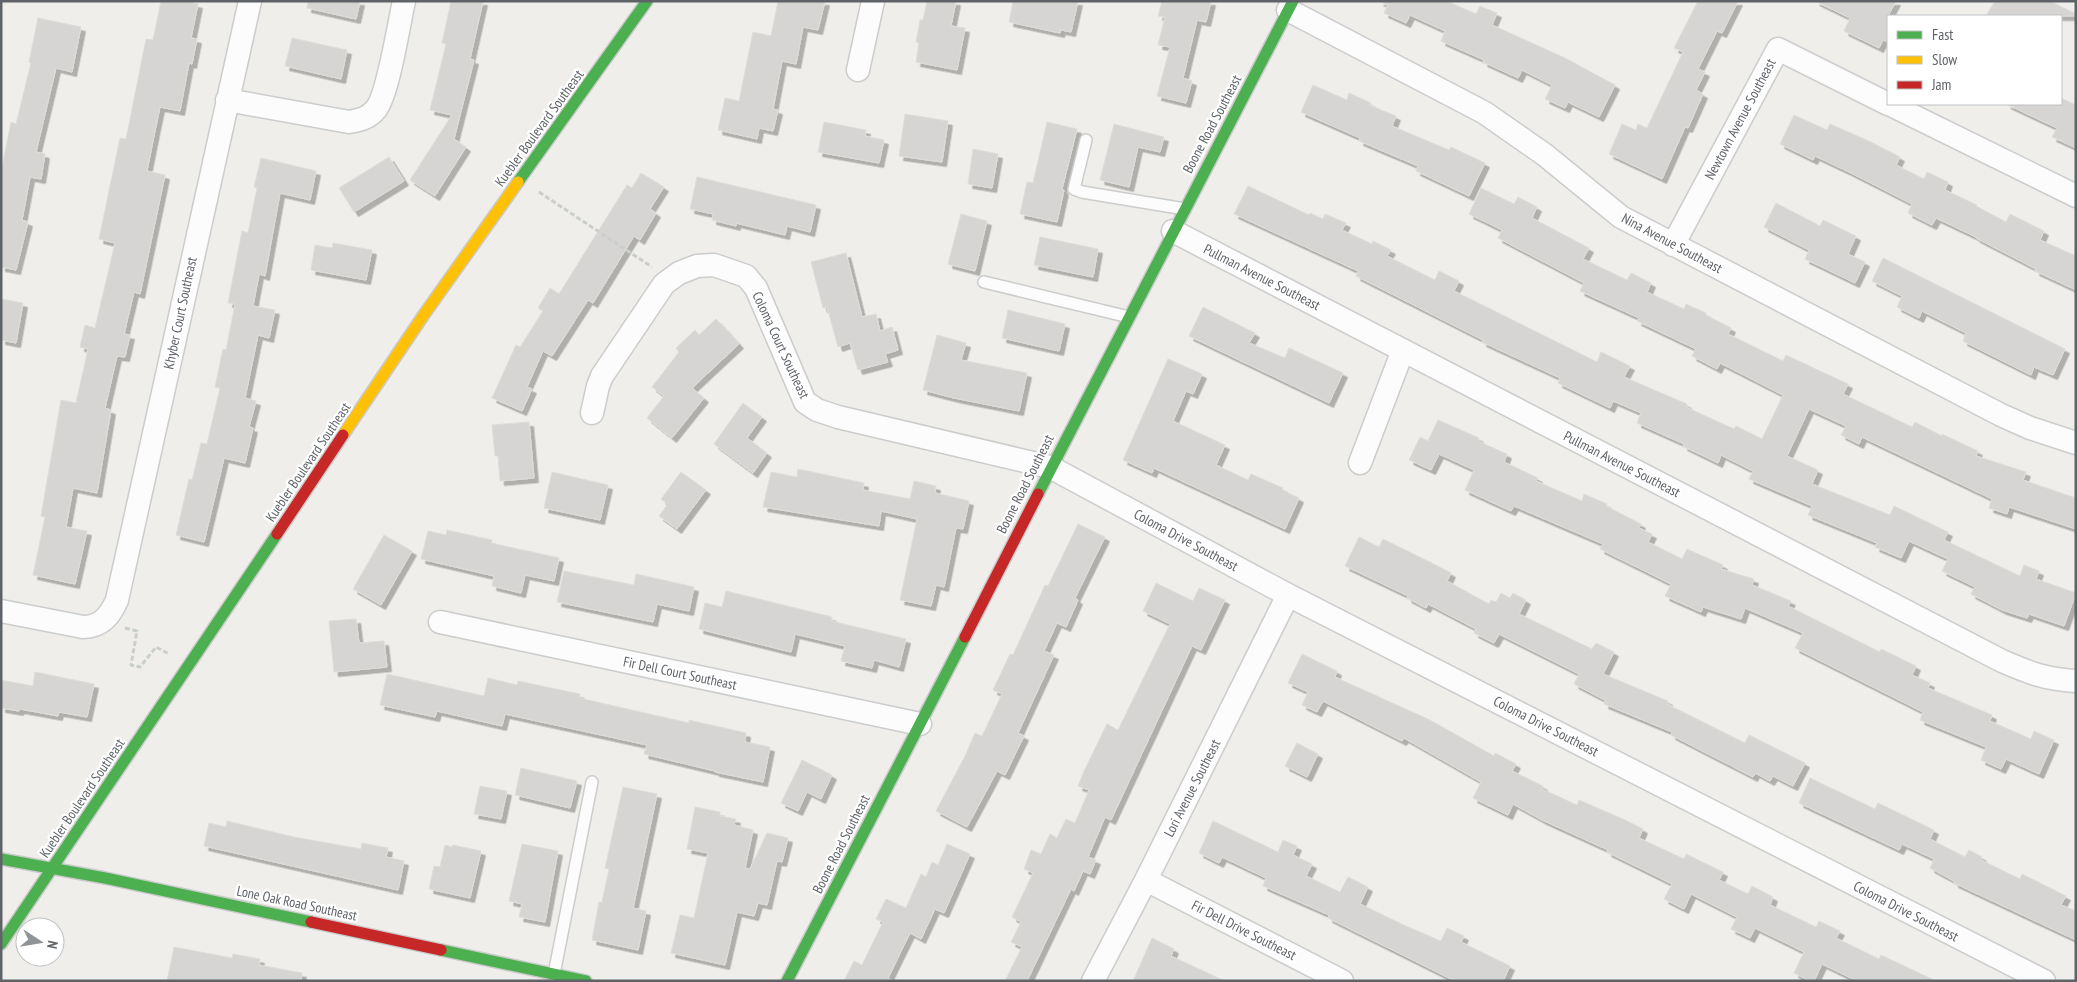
<svg xmlns="http://www.w3.org/2000/svg" width="2077" height="982" font-family="'PT Sans Narrow',sans-serif">
<style>
.building{fill:#d6d5d3;stroke:#deddd9;filter:url(#shadow)}
.lines{fill:none;stroke-linecap:round;stroke-linejoin:round}
.lane-casing{stroke:#cbcccc;stroke-width:14}
.street-casing{stroke:#cbcccc;stroke-width:25}
.fast-casing{stroke:#cacacb;stroke-width:14}
.slow-casing{stroke:#cacacb;stroke-width:14}
.jam-casing{stroke:#cacacb;stroke-width:14}
.path{stroke:#cacfcc;stroke-width:3;stroke-dasharray:5 2.5;stroke-linecap:butt}
.lane{stroke:#fdfcfc;stroke-width:11}
.street{stroke:#fdfcfc;stroke-width:22}
.fast{stroke:#4caf50;stroke-width:11}
.slow{stroke:#ffc107;stroke-width:11}
.jam{stroke:#c62828;stroke-width:11}
.labels{text-anchor:middle;dominant-baseline:central;stroke-width:4.5;stroke-linejoin:round;paint-order:stroke}
.street-label{font-size:14px;fill:#5f6368;stroke:#fff}
</style>
<defs>
<filter id="shadow"><feDropShadow dx="4.5" dy="4.5" stdDeviation="0" flood-color="#0004"/></filter>
</defs>
<rect width="100%" height="100%" fill="#efeeea"/>
<path class="building" d="M161 1H184L198 4 191 38 197 39 192 64 189 63 180 111 160 107 156 126 147 171 165 175 140 294 134 292 124 334 130 335 125 357 117 356 105 408 111 410 97 493 73 488 66 527 87 531 75 584 33 575 45 517 41 516 61 400 76 403 88 349 80 347 85 325 95 328 115 243 99 239 120 138 126 139 146 39 153 40Z
M308 1H360L356 19 307 8Z
M451 1H483L470 59 474 60 454 139 466 147 435 196 410 180 452 115 430 110 446 44 442 43Z
M778 1H825L818 30 803 27 796 64 782 61 773 109 778 110 773 131 759 128 757 139 718 130 725 98 739 101 753 32 771 36Z
M927 1H956L951 26 965 28 957 70 916 62 919 43 916 42 920 20H923Z
M1013 1H1078L1071 32 1061 30 1060 33 1009 22Z
M1162 1H1211L1206 22 1197 20 1183 78 1192 81 1186 103 1157 96 1170 47 1158 45 1165 17 1158 16Z
M1379 1H1447L1476 14 1480 6 1497 13 1492 25 1565 58 1615 85 1599 117 1568 102 1565 108 1545 99 1552 85 1522 70 1518 78 1483 62 1484 60 1441 41 1445 31 1410 15 1406 23 1384 13 1388 5Z
M1698 1H1738L1722 33 1717 31 1698 69 1705 72 1696 90 1703 94 1688 128 1685 127 1662 179 1609 154 1622 124 1636 130 1638 124 1647 128 1683 52 1674 48Z
M1815 1H1896L1888 16V42L1883 40 1879 48 1844 31 1850 18Z
M1995 1H2050L2076 14V16H1986Z
M38 18 81 27 72 72 56 68 36 152 45 154 41 179 30 177 22 220 28 222 16 270 1 267V172L11 122 16 124 31 63 29 62Z
M292 38 347 50 341 79 285 66Z
M1313 85 1347 100 1349 93 1371 103 1369 105 1396 116 1392 126 1449 150 1451 147 1485 163 1469 196 1416 171 1418 166 1359 141 1360 138 1301 112Z
M2061 98 2076 105V148L2052 137 2057 128 2006 104H2061Z
M905 114 948 121 942 162 899 156Z
M1794 115 1827 130 1830 124 1871 142 1900 157 1896 165 1924 179 1927 172 1948 182 1945 190 1977 205 1976 206 2006 222 2010 214 2044 231 2040 240 2076 256V290L2035 271 2036 269 1976 238V237L1936 218 1932 225 1908 213 1912 204 1849 172 1815 156 1813 160 1780 144Z
M824 122 866 130 865 136 884 140 879 163 818 152Z
M1047 122 1077 129 1062 189 1064 190 1057 222 1020 214 1027 182 1033 183Z
M1114 124 1164 137 1160 152 1138 147 1129 187 1100 180Z
M973 149 998 154 992 188 968 184Z
M389 157 404 181 354 212 339 188Z
M261 158 316 171 310 200 280 193 265 276 259 274 253 306 275 310 269 338 258 335 245 398 256 401 249 427 253 428 245 463 224 458 204 542 176 535 189 479 192 480 201 443 207 444 220 388 215 387 223 349 226 350 235 304 228 303 242 231 248 233 257 188 254 187Z
M641 173 664 187 650 209 656 213 640 240 634 236 593 303 588 300 552 356 543 351 527 387 532 389 522 411 492 398 516 345 520 347 543 311 538 308 550 288 559 294 627 185 632 188Z
M697 177 816 205 810 232 787 226 785 235 736 223V226L712 220 713 214 690 209Z
M1248 186 1309 215 1310 213 1323 219 1325 214 1346 223 1342 230 1372 244 1373 241 1391 250 1387 256 1435 280 1439 271 1459 281 1454 291 1597 362 1601 352 1630 366 1624 377 1687 404 1686 407 1734 429 1736 426 1762 439 1783 395 1720 363 1717 369 1692 356 1696 349 1637 321 1639 318 1580 291 1584 283 1498 238 1502 230 1469 214 1481 188 1514 204 1518 197 1537 207 1532 218 1589 248 1583 259 1627 280 1631 273 1651 283 1647 292 1684 309 1686 304 1706 313V315L1731 328 1728 334 1783 361 1786 355 1848 384 1843 394 1912 427 1915 422 1942 436V434L1978 451 1976 456 2026 472 2023 480 2076 498V529L2009 507 2007 514 1989 508 1992 499 1862 437 1859 444 1841 435 1846 426 1809 409 1787 456 1818 470 1812 484 1890 515 1894 506 1948 532 1944 540 2020 576 2024 565 2039 571 2036 579 2076 593 2064 626 2029 614 2027 618 2002 610 1971 594 1975 587 1942 571 1948 559 1909 541 1901 558 1875 547 1877 543 1808 515 1812 506 1749 479 1753 471 1721 455 1718 463 1683 446 1684 444 1637 423 1641 413 1613 401 1610 408 1558 383 1560 378 1482 342 1483 340 1356 276 1358 271 1234 214Z
M1776 203 1820 226 1823 220 1856 236 1848 254 1865 262 1855 283 1805 259 1809 250 1764 227Z
M961 214 987 221 975 271 948 264Z
M1040 237 1098 249 1093 277 1034 265Z
M333 243 372 250 366 280 311 270 315 245 332 248Z
M846 253 862 317 876 314 880 331 892 327 898 350 885 354 888 362 858 370 850 343 838 347 827 307 823 308 811 262Z
M1883 258 2065 349 2053 375 2034 367 2031 375 1963 341 1966 333 1922 311 1919 318 1897 307 1902 296 1872 281Z
M1 299 23 303 16 343 1 340Z
M1203 307 1255 333 1249 343 1285 358 1289 348 1343 373 1329 403 1189 336Z
M1008 310 1065 324 1059 351 1002 338Z
M716 319 739 344 692 388 704 398 672 438 647 418 664 396 652 387 679 352 676 348 695 330 699 335Z
M937 335 966 343 961 360 1027 373 1019 411 954 398 923 390Z
M1168 359 1202 374 1193 394 1186 391 1173 421 1225 445 1216 465 1248 480 1251 474 1283 488 1282 490 1299 498 1285 529 1154 468 1152 473 1123 460Z
M743 403 762 417 747 438 767 453 753 473 714 444Z
M1438 420 1479 438 1478 441 1507 454 1504 462 1538 478 1536 481 1582 501 1584 494 1607 504 1606 506 1641 524 1639 528 1652 534 1648 542 1682 559 1687 549 1723 565 1721 569 1754 579 1752 585 1791 601 1788 606 1880 652 1881 649 1916 666 1912 675 1930 683 1928 688 1992 715 1990 721 2031 739 2034 731 2054 740 2039 774 2006 759 2001 769 1981 760 1986 747 1920 720 1923 712 1795 648 1803 633 1745 608 1741 619 1703 607 1701 612 1665 596 1671 584 1600 549 1603 544 1514 506 1511 511 1465 490 1474 470 1439 454 1431 470 1409 460 1420 437 1428 441Z
M529 422 534 478 500 481 498 456H495L492 425Z
M798 469 864 483 863 490 910 499 914 481 936 486 935 493 969 501 963 529 956 528 944 587 936 585 931 606 900 600 917 519 881 511 879 526 763 507 771 472 797 477Z
M552 472 608 485 600 520 544 508Z
M681 472 706 490 677 529 659 516 668 504 661 499Z
M1078 524 1105 537 1075 598 1078 600 1066 627 1057 623 1044 651 1054 655 1018 733 1024 736 1005 775 997 771 967 827 936 811 965 756 975 733 982 736 1002 694 993 690 1010 654 1013 655 1045 585 1048 586Z
M447 530 492 540 491 543 559 558 554 581 525 575 521 593 492 586 494 576 421 559 428 531 446 535Z
M384 535 412 551 381 605 353 589Z
M1359 537 1379 547 1383 539 1434 564 1451 573 1447 581 1489 604 1491 600 1496 602 1501 593 1510 598 1513 593 1526 600 1519 614 1592 649 1596 643 1614 652 1603 674 1668 701 1667 704 1745 743 1749 735 1805 763 1793 786 1773 776 1770 781 1755 773 1753 777 1671 735 1672 732 1604 704 1605 700 1574 684 1579 674 1499 634 1494 643 1474 633 1476 629 1428 604 1426 608 1407 598 1408 596 1345 566Z
M564 571 634 585 636 574 694 587 689 611 657 604 653 622 557 602Z
M1156 583 1193 601 1199 588 1225 600 1201 650 1192 646 1111 820 1105 817 1088 857 1096 860 1090 874 1083 871 1074 891 1071 889 1027 981H1005L1022 947 1011 942 1021 922 1012 917 1033 873 1024 869 1031 850 1041 854 1050 834 1057 838 1066 819 1075 823 1089 790 1078 786 1084 771 1107 724 1118 730 1170 624 1143 611Z
M726 591 832 617 831 621 906 639 899 667 874 660 872 668 841 661 845 646 795 634 791 652 699 629 705 603 722 607Z
M356 619 359 643 384 641 387 667 334 672 329 621Z
M1302 654 1337 671 1335 677 1430 720 1494 756 1495 753 1516 764 1512 771 1543 786 1542 789 1577 805 1579 800 1623 819 1643 829 1639 838 1684 859 1686 854 1723 872 1719 880 1748 894 1752 886 1773 897 1770 905 1816 927 1819 921 1840 931 1836 938 1879 959 1881 955 1936 981H1857L1822 964 1814 981H1810L1794 973 1804 952 1755 928 1750 938 1731 929 1737 917 1691 894 1684 909 1664 899 1672 884 1607 852 1608 850 1542 820 1513 804 1508 815 1473 798 1481 782 1404 738 1402 741 1323 701 1317 712 1302 705 1308 692 1288 683Z
M35 672 94 684 87 717 59 712 58 716 20 709 19 711 1 708V680L33 686Z
M387 674 484 696 488 678 517 685 518 681 580 694 579 698 689 723V720L746 733 745 742 770 747 763 782 715 772V771L644 754 647 745 505 714 502 726 437 711 435 717 380 705Z
M1297 743 1318 754 1307 777 1285 766Z
M802 760 832 775 821 799 807 792 798 811 781 803Z
M521 768 577 781 570 808 515 795Z
M1810 778 1875 809 1878 803 1934 830 1930 839 1965 857 1969 850 1982 857 1981 860 2020 879 2022 874 2066 896 2061 905 2076 911V940L1954 883V881L1930 868 1934 859 1902 844 1899 850 1799 803Z
M480 786 507 791 501 819 474 814Z
M623 787 657 794 633 908 646 911 638 950 592 940 599 902H602L609 869 605 868Z
M695 807 720 812V816L736 819 734 825 753 830 745 868 750 869 767 833 788 838 782 862 777 861 767 905 758 903 754 916 737 912 725 965 671 953 680 915 694 918 708 853 687 849Z
M227 821 294 837 361 849 362 843 388 848 386 857 404 861 398 890 204 846 209 823 226 827Z
M1213 821 1278 852 1283 840 1297 846 1293 855 1312 864 1306 876 1340 892 1348 877 1368 887 1360 904 1406 926 1441 941 1447 928 1464 936 1461 942 1510 966 1503 981H1455L1328 918 1329 915 1263 886 1266 878 1222 857 1219 863 1199 853Z
M522 844 558 851 545 922 519 917 522 904 509 901Z
M947 844 970 854 944 913 935 909 921 939 910 933 888 978 893 981H844L854 961 862 965 883 922 876 919 886 899 906 908 921 874 926 877 932 862 938 865Z
M445 845 452 847 453 845 481 851 470 898 429 889 434 866 440 867Z
M1152 938 1174 949 1171 956 1225 981H1133Z
M174 947 232 958 233 954 260 959 259 965 302 973 301 981H167Z"/>
<g class="lines">
<g class="lane-casing">
<path id="lane" d="M1086 140 1074 189 1082 192 1185 209
M984 282 1129 317
M554 974 592 782"/>
</g>
<g class="street-casing">
<path id="street" d="M1288 10 1485 113 1545 155 1621 217 2001 415 2030 428 2076 443
M858 70 873 1
M227 100 349 122C360 120 369 118 376 109 388 95 399 23 404 1
M1889 104 2076 196
M1173 231 2002 661C2030 673 2044 679 2076 681
M1673 245 1778 49 1888 104
M592 413 598 386 602 376 664 284 679 273 697 266 714 265 746 276 756 288 805 402 817 410 838 417 1050 467 1288 595 2044 981
M1360 463 1403 350
M1 611 83 627C101 627 110 616 117 600L250 1
M440 622 920 724
M1146 880 1342 981
M1093 981 1146 880 1288 595"/>
</g>
<g class="fast-casing">
<path id="fast" d="M518 182 647 1
M1038 494 1293 1
M1 859 105 878 311 922
M1 944 277 534
M441 950 586 981
M787 981 965 637"/>
</g>
<g class="slow-casing">
<path id="slow" d="M343 435 423 316 518 182"/>
</g>
<g class="jam-casing">
<path id="jam" d="M277 534 343 435
M965 637 1038 494
M311 922 441 950"/>
</g>
<path class="path" d="M539 192 652 267
M125 628 137 631 131 665 140 667 156 647 169 654"/>
<use href="#lane" class="lane"/>
<use href="#street" class="street"/>
<use href="#fast" class="fast"/>
<use href="#slow" class="slow"/>
<use href="#jam" class="jam"/>
</g>
<g class="labels">
<g class="street-label">
<text transform="translate(1740 119) rotate(-62)">Newtown Avenue Southeast</text>
<text transform="translate(1212 124) rotate(-62)">Boone Road Southeast</text>
<text transform="translate(539 128) rotate(-54)">Kuebler Boulevard Southeast</text>
<text transform="translate(1672 243) rotate(28)">Nina Avenue Southeast</text>
<text transform="translate(1262 277) rotate(27)">Pullman Avenue Southeast</text>
<text transform="translate(180 313) rotate(-78)">Khyber Court Southeast</text>
<text transform="translate(781 345) rotate(65)">Coloma Court Southeast</text>
<text transform="translate(308 462) rotate(-56)">Kuebler Boulevard Southeast</text>
<text transform="translate(1622 464) rotate(27)">Pullman Avenue Southeast</text>
<text transform="translate(1025 484) rotate(-63)">Boone Road Southeast</text>
<text transform="translate(1186 540) rotate(28)">Coloma Drive Southeast</text>
<text transform="translate(680 673) rotate(12)">Fir Dell Court Southeast</text>
<text transform="translate(1546 726) rotate(27)">Coloma Drive Southeast</text>
<text transform="translate(1192 788) rotate(-63)">Lori Avenue Southeast</text>
<text transform="translate(82 798) rotate(-56)">Kuebler Boulevard Southeast</text>
<text transform="translate(841 844) rotate(-63)">Boone Road Southeast</text>
<text transform="translate(297 903) rotate(12)">Lone Oak Road Southeast</text>
<text transform="translate(1906 911) rotate(27)">Coloma Drive Southeast</text>
<text transform="translate(1244 930) rotate(27)">Fir Dell Drive Southeast</text>
</g>
</g>
<rect width="2077" height="982" fill="none" stroke="#5f6368" stroke-width="5"/>
<rect x="1887" y="15" width="175" height="90" fill="#ffffff" stroke="#bfc1c3"/>
<rect x="1897" y="31" width="25" height="8" fill="#4caf50" stroke="#bfc1c3"/>
<text x="1932" y="40" font-size="15" fill="#5f6368">Fast</text>
<rect x="1897" y="56" width="25" height="8" fill="#ffc107" stroke="#bfc1c3"/>
<text x="1932" y="65" font-size="15" fill="#5f6368">Slow</text>
<rect x="1897" y="81" width="25" height="8" fill="#c62828" stroke="#bfc1c3"/>
<text x="1932" y="90" font-size="15" fill="#5f6368">Jam</text>
<g transform="translate(40 942) rotate(102)"><circle r="24" fill="#ffffff" stroke="#bfc1c3"/>
<path d="M0-4L9 19L0 12L-9 19Z" fill="#919496"/>
<text y="-8" font-size="14" font-weight="bold" text-anchor="middle" fill="#5f6368">N</text>
</g>
</svg>
